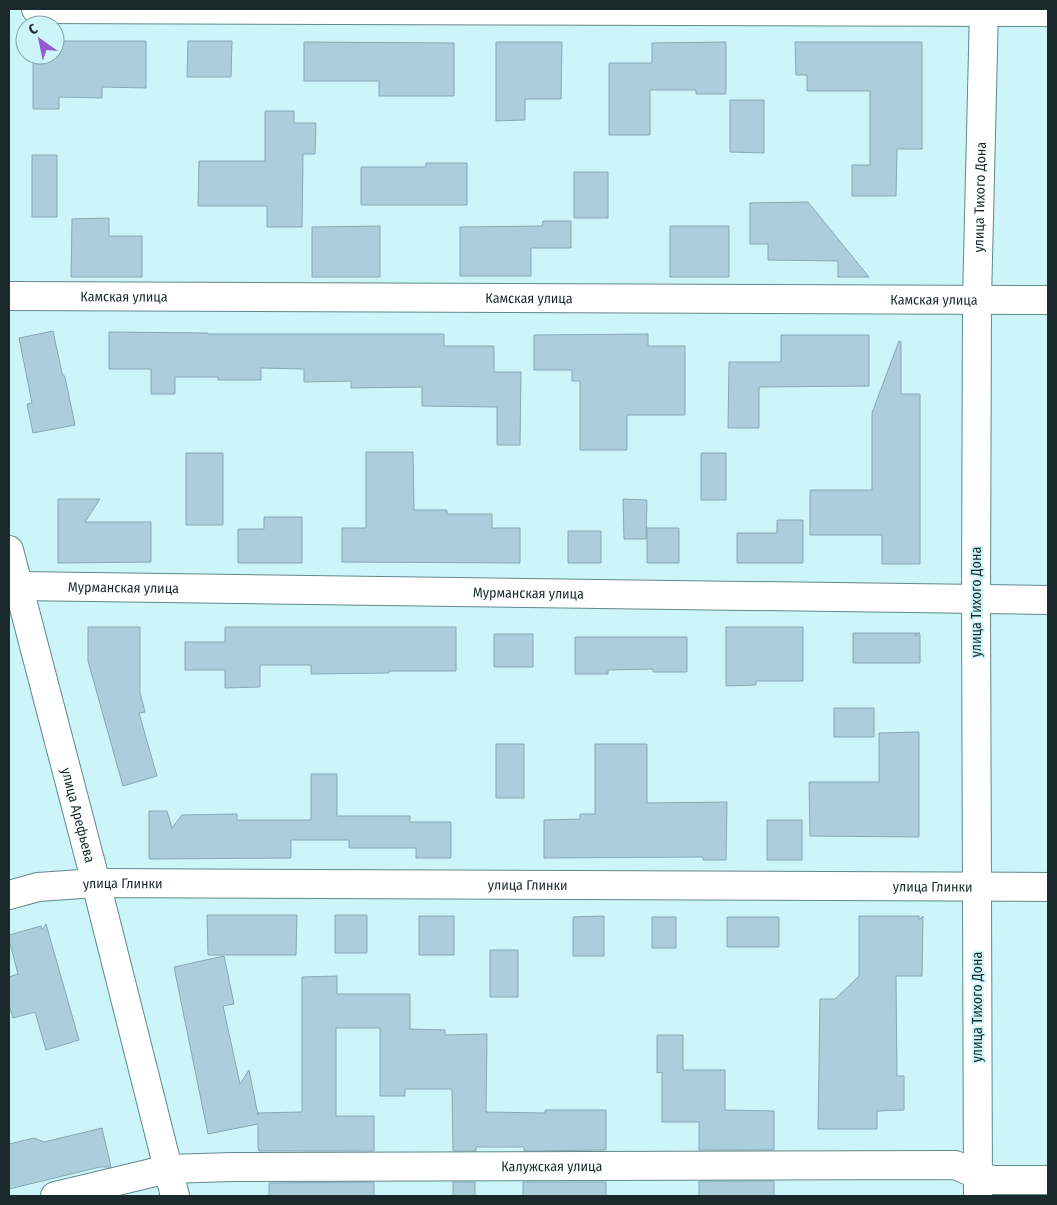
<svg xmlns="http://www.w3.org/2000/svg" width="1057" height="1205" font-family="'Fira Sans Condensed',sans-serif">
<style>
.building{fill:#abcedd;stroke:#86a8b6}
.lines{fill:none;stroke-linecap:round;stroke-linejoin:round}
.minor-casing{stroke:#61888b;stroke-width:30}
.minor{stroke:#fff;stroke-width:28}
.labels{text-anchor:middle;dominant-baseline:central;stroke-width:4;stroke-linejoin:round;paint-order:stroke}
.street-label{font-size:14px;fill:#1a2a2c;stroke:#ccf5f9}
</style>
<rect width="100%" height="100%" fill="#ccf5f9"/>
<path class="building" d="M55 41H146V88L102 87V98L59 97V109H33V55H55Z
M188 41H232L231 77H187Z
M304 42 454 43V96H379V81H304Z
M496 42H562L561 99H525V120L496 121Z
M726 42V94H696V90H650V135H609V63H652V43Z
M795 42H922V149H897L896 196H852V165H870V91H807V75H796Z
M730 100H764V153L730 152Z
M265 111H294V123H316L315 154H303L302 227H267V206H198L199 161H265Z
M32 155H57V217H32Z
M426 163H467V205H361V167H426Z
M574 172H608V218H574Z
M808 202 838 239 869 277H838V261L768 260V244H750V203Z
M109 218V236H142V277H71L72 219Z
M543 221H571V248H531V276H460V227L542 226Z
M380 226V277H312V227Z
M670 226H729V277H670Z
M53 331 62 373 65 377 75 425 33 433 27 404 32 403 19 338Z
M109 332 208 333V334H444V346H494V372H521L520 445H497V407L422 406V387L351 388V381L304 382V369L261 368V380H218V377H175V394H151V369H109Z
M648 334V346H685V415H627V450H580V381H572V370H534V335Z
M781 335H869V386L759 387V428H728L729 362H781Z
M899 341 901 342V394H920V564H882V535H810V490H872V413Z
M366 452H413L414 510H447V514H492V528H520V563L342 562V528H366Z
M186 453H223V525H186Z
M701 453H726V500H701Z
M58 499H100L85 522H151V562L58 563Z
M623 499 647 500 646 539H624Z
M264 517H302V563H238V529H264Z
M777 520H803V563H737V533H777Z
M647 528H679V563H647Z
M568 531H601V563H568Z
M88 627H140V693L145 712 139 713 157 776 123 786 88 661Z
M225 627H456V671H389V673L311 674V665H260V687L225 688V670H185V642H225Z
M726 627H803V681H756V685L726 686Z
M853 633H920L914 635H920V663H853Z
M494 634H533V667H494Z
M575 637H687V672H653V669L608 670V674H575Z
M834 708H874V737H834Z
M919 732V837L810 836 809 782H879V733Z
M496 744H524V798H496Z
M595 744H647V803L727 802 726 860H703V857L544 858V820L580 819V814H595Z
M311 774H337V816H410V822H451V858H416V848H349V840H291V858L149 859V811H167L172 828 182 815 237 814V820H311Z
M767 820H802V860H767Z
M207 915H297L296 955H208Z
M335 915H367V953H335Z
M419 916H454V955H419Z
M604 916V956H573V917Z
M859 916H919V920L923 916 922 976H896L897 1076H904V1110L877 1111V1129H818L820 999H835L859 976Z
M652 917H676V948H652Z
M727 917H779V947H727Z
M46 924 79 1040 46 1050 35 1012 13 1018 9 1005V977L18 974 9 940V935L41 926 42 930Z
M490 950H518V997H490Z
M224 956 234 1004 223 1006 240 1084 249 1070 258 1115V1113L302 1112V977L337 976V994H410V1029L445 1030V1035L487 1034 486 1112 545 1113V1110H606V1150L524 1151V1147H476V1151H453L452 1089H405V1096H380V1028H336V1116H374V1151H259L258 1147V1124L208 1134 174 967Z
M657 1035H683V1070H725V1110L774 1111V1150H699V1122H662V1072L657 1073Z
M102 1128 111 1167H100L9 1189V1144L34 1138 44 1142Z
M699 1181H774V1196H699Z
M374 1182V1196H269V1183Z
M453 1182H475V1196H453Z
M523 1182H606V1196H523Z"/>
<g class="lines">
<g class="minor-casing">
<g id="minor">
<path d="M36 9 1048 12"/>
<path id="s1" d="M9 296 1048 300"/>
<path id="s2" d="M9 550 96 883 175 1196"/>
<path id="s3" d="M9 589 17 586 1048 600"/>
<path id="s4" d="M9 895 38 887 96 883 1048 887"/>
<path id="s5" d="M55 1196 168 1169 232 1167 955 1165 991 1180H1048"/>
<path id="s6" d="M978 1196 976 600 977 300 984 9"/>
</g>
</g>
<use href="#minor" class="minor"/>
</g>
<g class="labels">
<g class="street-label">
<text stroke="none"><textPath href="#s6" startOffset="999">улица Тихого Дона</textPath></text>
<text stroke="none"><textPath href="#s1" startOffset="115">Камская улица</textPath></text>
<text stroke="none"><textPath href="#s1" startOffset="520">Камская улица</textPath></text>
<text stroke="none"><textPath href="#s1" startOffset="925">Камская улица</textPath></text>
<text stroke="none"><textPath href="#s3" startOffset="115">Мурманская улица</textPath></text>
<text stroke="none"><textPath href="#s3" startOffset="520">Мурманская улица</textPath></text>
<text transform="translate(976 602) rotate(-90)">улица Тихого Дона</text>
<text stroke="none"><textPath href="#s2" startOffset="274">улица Арефьева</textPath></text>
<text stroke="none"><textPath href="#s4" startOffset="115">улица Глинки</textPath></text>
<text stroke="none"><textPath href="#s4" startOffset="520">улица Глинки</textPath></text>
<text stroke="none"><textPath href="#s4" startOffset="925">улица Глинки</textPath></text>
<text transform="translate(977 1007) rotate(-90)">улица Тихого Дона</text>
<text stroke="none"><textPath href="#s5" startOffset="500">Калужская улица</textPath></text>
</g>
</g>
<rect width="1057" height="1205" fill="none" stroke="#1a2a2c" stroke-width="20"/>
<g transform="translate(40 40) rotate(327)"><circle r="24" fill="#ccf5f9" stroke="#85a4a7"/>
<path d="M0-4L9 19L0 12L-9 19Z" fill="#945ad1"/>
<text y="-8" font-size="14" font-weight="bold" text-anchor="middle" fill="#1a2a2c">С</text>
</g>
</svg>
